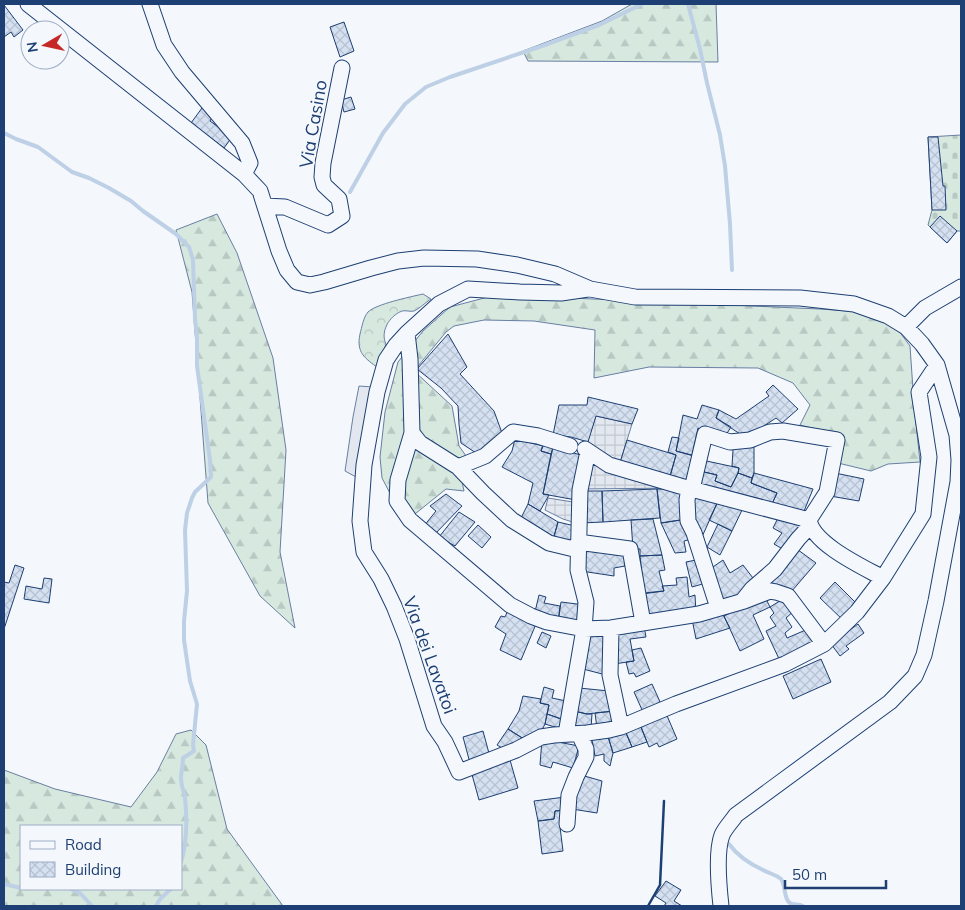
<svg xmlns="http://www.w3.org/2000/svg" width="965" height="910" font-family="Mulish,sans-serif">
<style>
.forest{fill:url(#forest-firs);stroke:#687fa3;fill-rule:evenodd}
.cemetery{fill:url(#cemetery-stones);stroke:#687fa3}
.park{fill:url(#park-crowns);stroke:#687fa3}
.parking{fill:#e3e8f0;stroke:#687fa3}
.plaza{fill:url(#plaza-grid);stroke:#687fa3}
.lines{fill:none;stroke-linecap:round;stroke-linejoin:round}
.stream{stroke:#bed0e5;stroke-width:4}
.building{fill:url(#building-cross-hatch);stroke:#1d3f73}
.minor-casing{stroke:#1d3f73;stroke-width:17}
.minor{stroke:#f4f7fb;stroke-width:15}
.wall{stroke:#1d3f73;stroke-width:2.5}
.labels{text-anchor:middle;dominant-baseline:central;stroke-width:4;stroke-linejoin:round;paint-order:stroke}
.street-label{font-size:18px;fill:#1d3f73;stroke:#f4f7fb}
</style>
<defs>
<pattern id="forest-firs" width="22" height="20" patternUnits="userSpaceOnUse" patternTransform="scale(1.25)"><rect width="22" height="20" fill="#d7e8df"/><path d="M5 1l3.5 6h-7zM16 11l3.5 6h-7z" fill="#b8c8c3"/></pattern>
<pattern id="cemetery-stones" width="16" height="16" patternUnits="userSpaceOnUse" patternTransform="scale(1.25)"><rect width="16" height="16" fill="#d7e8df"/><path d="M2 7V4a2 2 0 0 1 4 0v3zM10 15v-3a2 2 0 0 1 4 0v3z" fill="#b8c8c3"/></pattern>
<pattern id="park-crowns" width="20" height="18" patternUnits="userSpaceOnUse" patternTransform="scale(1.25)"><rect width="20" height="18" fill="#d7e8df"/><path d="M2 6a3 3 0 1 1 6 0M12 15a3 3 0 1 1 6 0" fill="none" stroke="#b8c8c3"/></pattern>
<pattern id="plaza-grid" width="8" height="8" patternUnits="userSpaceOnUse" patternTransform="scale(1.25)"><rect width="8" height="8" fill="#e3e8f0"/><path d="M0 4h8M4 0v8" fill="none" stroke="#c2c8d1"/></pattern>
<pattern id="building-cross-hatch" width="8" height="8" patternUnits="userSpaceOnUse" patternTransform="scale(1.25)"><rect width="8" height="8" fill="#d5e0f0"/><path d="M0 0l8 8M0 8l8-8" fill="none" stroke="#b6c1d1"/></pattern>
</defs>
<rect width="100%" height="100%" fill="#f4f7fb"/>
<path class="forest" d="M632 4H716L718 62 528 61 523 51 602 21Z
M217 214 237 253 273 358 286 450 280 552 295 628 260 596 208 503 192 292 176 230Z
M488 297 571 298 820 309 861 312 896 327 910 346 914 404 920 462 888 464 871 471 838 463 843 436 800 425 810 405 793 383 758 368 649 367 594 378 595 330 534 321 484 320 454 326 446 332 414 371 452 406 459 446 471 463 461 477 464 491 446 489 405 522 382 478 380 457 385 412 398 362 423 331 450 307Z
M191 730 206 745 227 829 283 906H4V770L55 789 131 807 157 772 176 734ZM21 826H181V889H21Z"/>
<path class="cemetery" d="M961 135V231H957L947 243 928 225 932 210 928 137Z"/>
<path class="park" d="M423 294 431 299C426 302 419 309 414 311 410 312 406 310 402 311 389 316 380 332 386 344L378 368C365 358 356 353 360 334 362 327 363 318 368 312 376 304 410 297 423 294Z"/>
<path class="parking" d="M359 386 373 387 358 478 345 471 353 417Z"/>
<path class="plaza" d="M596 416 632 424 619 466 680 488 579 489 585 449Z
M548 498 579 503V524L563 519 545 510Z"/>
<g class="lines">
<path class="stream" d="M688 4 700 49 707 83 720 135 725 166 730 224 732 270
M4 133 16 139 38 147 72 172 89 178 109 188 131 201 143 211 176 234 189 247 193 260 195 319 197 337V366L210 460 211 477 195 492 192 498 187 513 185 530 187 591 184 621V640L190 681 197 704 193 745 194 751 183 758C183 765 181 772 181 778 181 786 184 791 185 798 187 817 187 843 181 862
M350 192 383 133 405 104 426 87 450 77 542 46 599 25 642 4
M729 844C737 855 750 864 763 870 768 873 777 875 781 879 786 885 783 901 792 904 796 905 799 904 803 906
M4 884 21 888
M71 889 80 893 92 906
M156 906 160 899 171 889"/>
</g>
<path class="building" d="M4 5 23 30 14 37 11 32 4 37Z
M344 22 354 51 340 57 330 27Z
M351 97 355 109 344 112 341 100Z
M202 108 213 116 210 121 232 137 224 148 191 123Z
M928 137H938L943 186H945L946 210H932Z
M940 216 957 231 947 243 930 227Z
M448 334 467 367 460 374 494 411 502 433 479 455 461 443 459 424 458 406 441 388 417 369Z
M773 385 798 409 782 423 776 418 746 438 716 418 719 410 736 419 769 396 766 392Z
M588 397 638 409 632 424 596 416 588 442 571 437 553 435 559 405H587Z
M702 405 719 410 716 418 731 427 724 438 698 428 692 455 676 451 683 415 697 419Z
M672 437 679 438 676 451 697 457 689 486 669 480 676 455 668 452Z
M515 439 543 446 541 451 551 454 543 494 549 495 540 511 528 504 533 483 502 467 512 451Z
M627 440 676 455 669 480 619 466Z
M544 441 553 447 551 454 541 451Z
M754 442V473L752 478 738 473 739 468 732 466 733 450 734 446Z
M553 447 584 456 576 500 543 494Z
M702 460 739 468 738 473 731 487 715 481 717 475 700 471Z
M700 471 717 475 715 481 731 487 738 473 752 478 751 483 777 493 771 506 697 487Z
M754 473 813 489 802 516 771 506 777 493 751 483Z
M835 473 864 479 859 501 830 496Z
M657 489 660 518 603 522 602 491Z
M657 489H683L687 519 661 523Z
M582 491H602L603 522 581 523Z
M692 492 720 497 701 539 690 505Z
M446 494 462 506 434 535 424 526 436 511 430 506Z
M720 497 743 508 732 531 709 520Z
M528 504 558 522 553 540 521 518Z
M459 512 475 522 455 546 439 537Z
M779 516 807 523 786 551 774 544 782 533 773 528Z
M653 519 662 555 640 556V549H633L631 520Z
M687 519 692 539 684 541 686 552 675 553 661 523Z
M558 522 575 526 574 545 553 540Z
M718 524 732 531 720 555 707 547Z
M478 525 491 537 482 548 468 536Z
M587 545 626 551 625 566 614 568V576L581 571Z
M794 547 816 563 791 592 781 585 779 586 774 584 758 591Z
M662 555 665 570 659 571 664 591 644 593 640 556Z
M701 559 706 583 692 587 686 562Z
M723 560 730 573 743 565 756 582 740 596 722 605 710 569Z
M15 565 24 568 4 629V582L9 583Z
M687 577 689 597 695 595 696 613 647 620 642 594 664 591 662 586 677 585 676 578Z
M44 578 52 579 49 603 24 599 26 586 42 589Z
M835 582 859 606 844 621 820 598Z
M539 595 546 597 544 603 560 606 558 623 534 616Z
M765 597 770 607 753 615 764 639 740 651 724 616Z
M783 599 795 610 786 618 792 627 785 633 787 638 808 629 817 644 780 661 766 631 776 626 770 617 774 613 770 607Z
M561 602 585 605 582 626 558 623Z
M509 608 536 624 521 660 500 650 506 634 495 627 501 616 505 617Z
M721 611 730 628 696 639 692 619Z
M858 624 864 633 846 646 849 649 840 656 831 644Z
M644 626 646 637 630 639 634 661 614 664 613 633Z
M542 632 551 636 546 648 537 643Z
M589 633H610L606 675 583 669Z
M641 648 650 671 636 677 634 673 629 674 626 662 634 661 632 650Z
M821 659 831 682 793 699 783 676Z
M652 684 661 704 643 712 634 692Z
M544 687 554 690 552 698 571 702 567 721 547 714 549 705 540 703Z
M579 688 609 691 614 711 587 714 574 711Z
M523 696 541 699 540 703 549 705 545 724 539 736 527 741 508 729 519 711Z
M574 711 587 714H592L591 728 572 727Z
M614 711 619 725 597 728 595 713Z
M665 711 677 739 659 747 657 743 649 747 639 722Z
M547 714 567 721 565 730 545 724Z
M639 722 647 742 632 747 624 728Z
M624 728 632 747 613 753 607 733Z
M508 729 527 741 518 746 512 743 504 749 497 745Z
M483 731 490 757 470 763 463 737Z
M607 733 613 753 610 766 604 761V754L595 756 591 735Z
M542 739 579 746 573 768 553 762 551 768 540 765Z
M510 760 518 788 479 800 471 771Z
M581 775 602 781 597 813 572 809Z
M565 797V810L555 811 554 819 538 821 534 801Z
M565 810 560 827 563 851 542 854 538 821 554 819 555 811Z
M666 881 681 890 674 901 682 906H664L666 903 655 896Z"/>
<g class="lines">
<g class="minor-casing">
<path id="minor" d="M28 4 244 174 260 191 279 251 287 270 297 282 310 285 324 282 371 268 398 261 424 258 477 259 517 265 555 274 590 289 635 297 800 298 854 304 888 316 906 327 922 344 937 365 957 435 959 460 958 482 936 601 924 655 915 676 890 702 736 815C732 821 725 828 722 835 716 851 719 888 721 906
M150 4 164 45 182 72 242 143 250 163 244 174
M265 206 285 207 328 225 342 216 339 199 324 185 322 177 323 163 342 68
M588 289 561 293 520 292 468 289 439 304 407 333 396 345 386 360 377 392 364 465 360 521 364 552 381 579 394 606 407 639 434 726 445 742 459 772 516 750 541 737 554 735 587 733 609 730 621 727 676 704 785 664 824 644 857 612 883 578 923 514 929 457 919 392 937 365
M906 327 925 308 961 287
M407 333 410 359 412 433 398 480 397 501 410 520 510 605 531 616 547 622 584 629 611 628 699 614 744 601 770 591 776 592 788 596 824 644
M412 433 420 443 458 467 485 456 513 432 538 436 570 446
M585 449 609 465 680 486 809 520C813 544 863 567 883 578
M458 467 483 493 512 520 549 543 578 550
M689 488 687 500 688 521 694 533 718 608
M692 489 705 434 730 442 750 440 770 432 783 431 837 440 827 492 809 520
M578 542 630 549 643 623
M744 599 752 589 775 569 798 539 810 526
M611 628 610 675 621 727
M566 734 584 629 586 602 578 570 580 490 588 451
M567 824 569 795 576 777 586 757V749L579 734"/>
</g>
<use href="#minor" class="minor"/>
<path class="wall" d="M648 906 660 885 664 801"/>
</g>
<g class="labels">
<g class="street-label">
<text transform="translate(313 124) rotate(-80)">Via Casino</text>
<text transform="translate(430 655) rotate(70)">Via dei Lavatoi</text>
</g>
</g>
<rect width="965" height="910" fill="none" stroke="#1d3f73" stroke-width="10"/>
<rect x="20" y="825" width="162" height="65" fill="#f4f7fb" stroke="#9eadc5"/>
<rect x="30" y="841" width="25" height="8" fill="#f4f7fb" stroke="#9eadc5"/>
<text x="65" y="850" font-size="15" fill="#1d3f73">Road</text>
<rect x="30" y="862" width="25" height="15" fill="url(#building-cross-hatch)" stroke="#9eadc5"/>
<text x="65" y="875" font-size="15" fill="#1d3f73">Building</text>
<g transform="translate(45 45) rotate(261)"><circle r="24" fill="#f4f7fb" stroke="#9eadc5"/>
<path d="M0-4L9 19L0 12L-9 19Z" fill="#c62828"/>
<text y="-8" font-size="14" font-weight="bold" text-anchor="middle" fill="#1d3f73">N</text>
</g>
<path d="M785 880v8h101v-8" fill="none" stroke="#1d3f73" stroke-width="2.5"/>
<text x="792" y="880" font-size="15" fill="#1d3f73" stroke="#f4f7fb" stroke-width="4" paint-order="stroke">50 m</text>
</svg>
